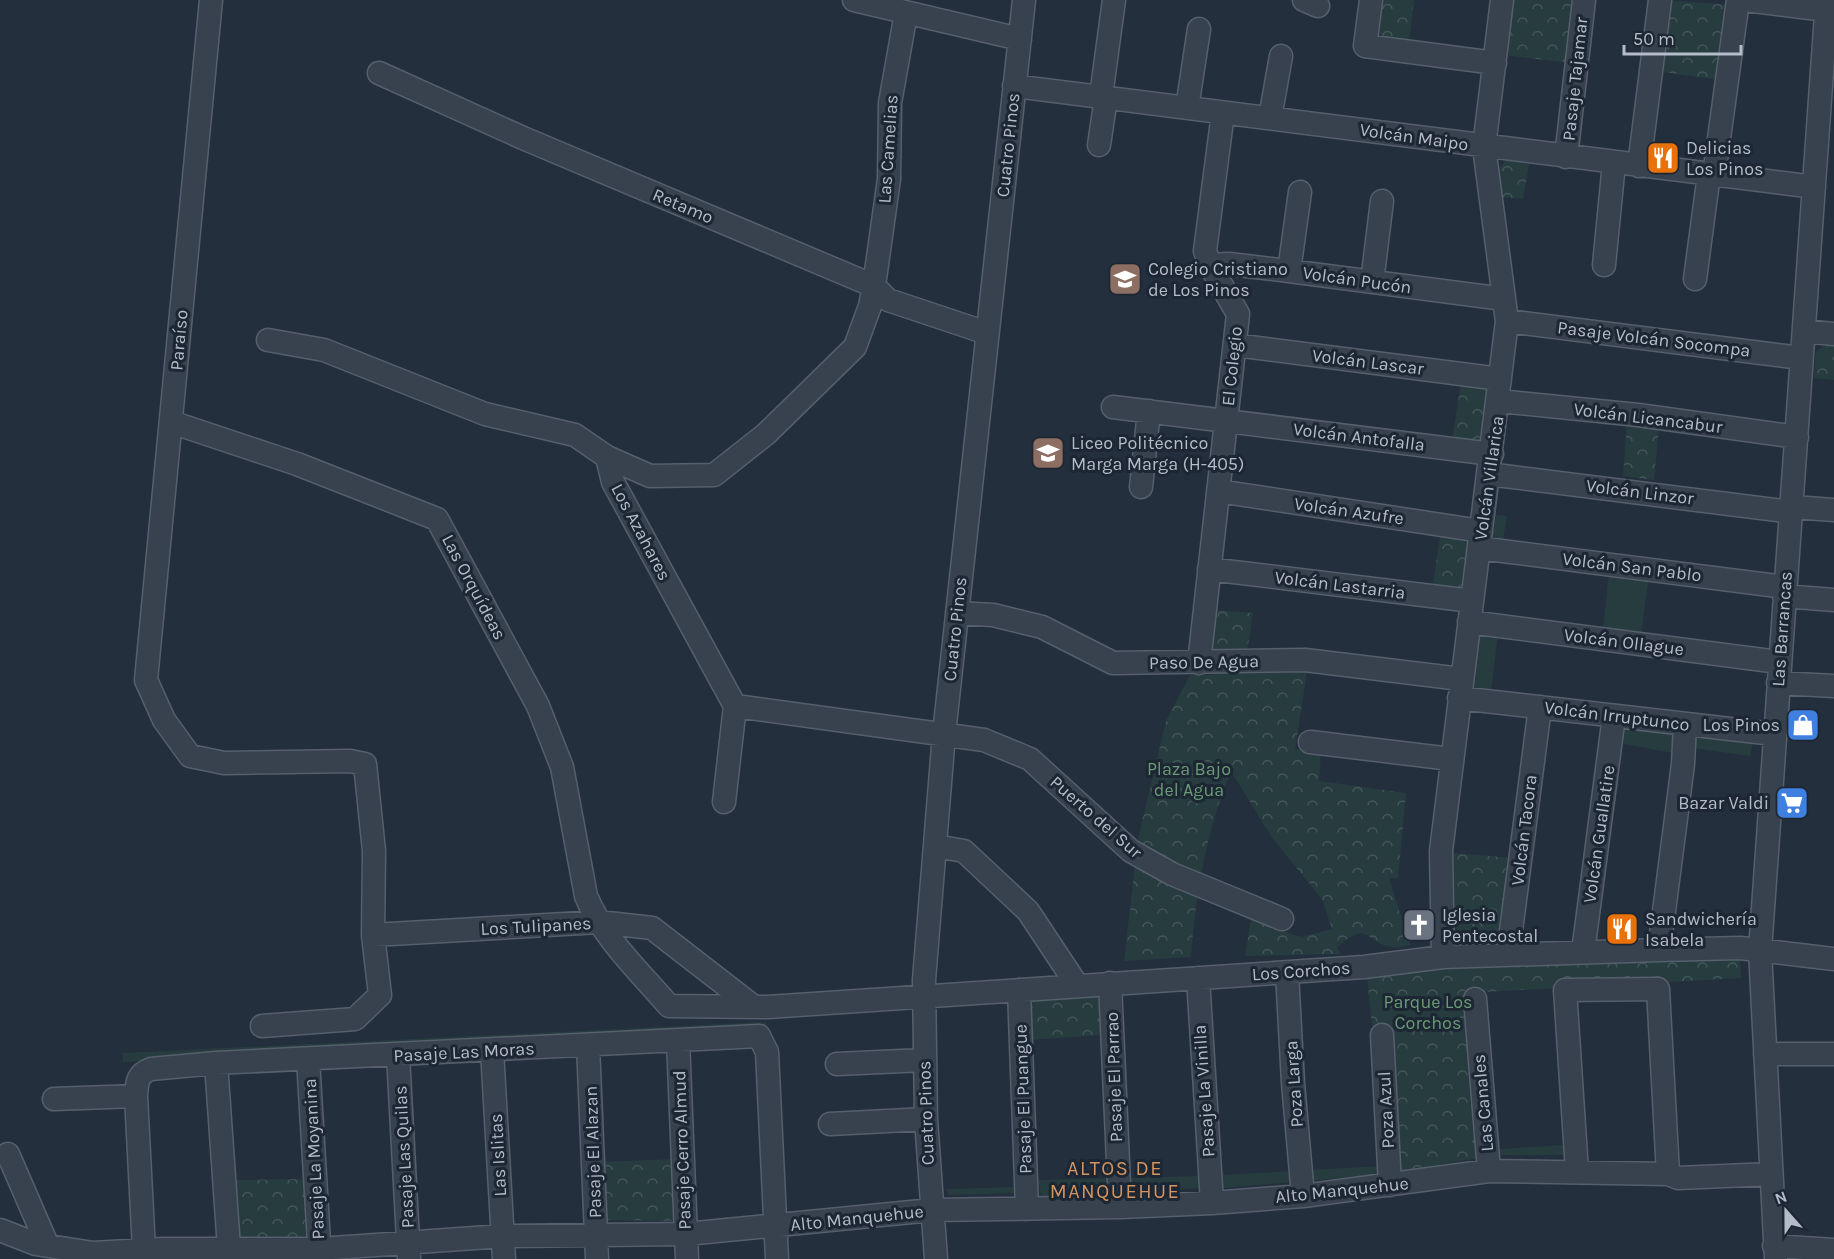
<svg xmlns="http://www.w3.org/2000/svg" width="1834" height="1259" font-family="Karla,sans-serif">
<style>
.green{fill:#263c3f}
.forest{fill:url(#forest-crowns)}
.lines{fill:none;stroke-linecap:round;stroke-linejoin:round}
.minor-casing{stroke:#565f6c;stroke-width:25}
.minor{stroke:#38414e;stroke-width:22}
.labels{text-anchor:middle;dominant-baseline:central;stroke-width:6;stroke-linejoin:round;paint-order:stroke}
.street-label{font-size:18px;fill:#b4bcc9;stroke:#1d2633}
.poi-label{font-size:18px;fill:#b4bcc9;stroke:#1d2633;text-anchor:start}
.park-label{font-size:18px;fill:#6b9a76;stroke:#1d2633}
.neighbourhood-label{font-size:20px;letter-spacing:1.5px;fill:#d59563;stroke:#1d2633}
</style>
<defs>
<pattern id="forest-crowns" width="20" height="18" patternUnits="userSpaceOnUse" patternTransform="scale(1.5)"><rect width="20" height="18" fill="#263c3f"/><path d="M2 6a3 3 0 1 1 6 0M12 15a3 3 0 1 1 6 0" fill="none" stroke="#435659"/></pattern>
</defs>
<rect width="100%" height="100%" fill="#242f3e"/>
<path class="green" d="M1496 515 1507 516 1502 545 1492 543Z
M1609 573 1649 576 1641 634 1603 629Z
M1480 631 1498 633 1491 694 1473 690Z
M1621 722 1681 731 1679 754 1618 743Z
M1696 733 1753 741 1750 756 1693 748Z
M766 1022V1033L123 1062 122 1053Z
M1565 1145 1568 1155H1498L1496 1149Z
M1382 1166 1383 1174 1309 1181 1308 1170Z
M1295 1171V1182L1221 1188 1220 1175Z
M1198 1176 1200 1188 1131 1192 1129 1178Z
M1110 1178 1111 1194 1041 1195 1038 1180Z
M1020 1187 1021 1193 948 1195 947 1189Z"/>
<path class="forest" d="M1377 0H1414L1409 42 1373 38Z
M1511 0H1578L1571 63 1504 55Z
M1666 0 1731 5 1720 80 1656 71Z
M1506 160 1529 164 1523 199 1502 197 1499 169Z
M1825 345H1834V380L1814 378 1816 352Z
M1461 382 1490 385 1482 444 1452 441Z
M1627 422 1659 427 1654 480 1623 476Z
M1441 531 1470 534 1460 594 1432 590Z
M1215 610 1253 613 1247 652H1213L1211 646Z
M1307 672 1295 749 1321 751 1319 781 1406 793 1398 878H1389L1410 945C1404 946 1396 949 1391 947 1362 940 1369 920 1337 947L1340 954 1245 956 1251 920 1301 937 1332 929 1322 899 1273 839 1231 771C1206 832 1196 892 1191 957L1124 961 1138 839 1166 721 1190 675Z
M1452 853 1516 858 1505 940 1457 939Z
M1740 959 1741 978 1467 993 1479 1158 1401 1171 1390 1025 1372 1026 1367 977 1442 968Z
M1100 996 1102 1035 1028 1040 1025 1000Z
M675 1159 674 1221 604 1220V1162Z
M306 1179 311 1238H236L235 1180Z"/>
<g class="lines">
<g class="minor-casing">
<path id="minor" d="M211 0 146 680 164 720 190 756 224 763 350 761 365 764 374 851 373 935 380 995 355 1019 262 1026
M854 0 1020 39
M1304 0 1318 6
M1371 0 1365 46 1495 63
M1745 0 1826 10
M379 73 523 138 874 286 888 300 987 333
M1014 86 1814 187
M1101 96 1114 0
M1187 108 1199 29
M1270 118 1281 56
M1099 145 1106 98
M1566 157 1584 0
M1639 166 1660 0
M1714 175 1738 0
M1210 265 1229 264 1289 271 1504 299
M1604 265 1614 163
M1289 271 1300 192
M1695 279 1709 174
M1372 282 1382 201
M1507 321 1801 358
M1804 331 1834 334
M268 340 324 350 485 414 575 435 607 457 650 476 714 475 766 434 855 347 870 306 874 286 889 179 890 103 906 13
M1235 345 1500 379
M1499 401 1638 415 1797 437
M1113 407 1492 454
M171 422 297 464 437 519 538 706 562 767 586 896C603 938 640 972 669 1006L768 1007 1364 967 1443 957 1659 950 1740 948 1834 959
M607 457 613 482 735 706
M1488 474 1792 512
M1141 487 1149 411
M1218 491 1481 531
M1793 507 1834 510
M1479 548 1785 587
M1209 569 1472 601
M1784 596 1834 600
M957 613 993 615 1042 627 1113 663 1305 660 1461 679
M1469 622 1779 662
M1199 663 1238 314 1210 265 1205 251 1223 113
M1778 683 1834 686
M1459 698 1774 734
M735 706 984 740 1030 759 1131 851 1172 874 1282 919
M1310 742 1451 759
M724 802 735 706
M935 846 964 851 1028 911 1077 985
M373 935 599 922 652 928 754 1007
M1659 950 1683 764 1685 725
M1583 952 1614 716
M1508 954 1540 707
M1443 957 1441 851 1507 321 1484 147 1502 0
M1287 973 1293 1083 1303 1196
M1198 978 1212 1203
M1110 983 1120 1207
M1019 990 1027 1209
M1475 999 1489 1171
M1382 1035 1390 1185
M678 1041 687 1259
M588 1045 597 1259
M492 1050 504 1259
M1765 1054H1834
M398 1055 409 1258
M308 1059 320 1259
M216 1063 229 1248
M837 1064 924 1060
M54 1099 136 1096
M830 1124 926 1119
M8 1154 47 1244
M1577 1171 1565 990 1658 989 1668 1174
M0 1230 36 1244 93 1253 163 1249H319L503 1236 686 1234 932 1210 1120 1207 1212 1203 1303 1196 1489 1171 1668 1174 1678 1178 1771 1174
M1774 1246 1834 1250
M144 1250 136 1096C137 1082 137 1074 151 1069L216 1063 759 1036 767 1052 777 1259
M936 1259 926 1119 924 980 944 734 1024 0
M1776 1259 1760 951 1827 0"/>
</g>
<use href="#minor" class="minor"/>
</g>
<defs>
<g id="restaurant-square" transform="scale(1.725)"><rect x="-9" y="-9" width="18" height="18" rx="4" fill="#e8710a" stroke="#1d2633"/><path d="M-5-6h1v4h1v-4h1v4h1v-4h1v5L-1.5 .5V6h-2V.5L-5-1ZM5-6V6H3V1.5H1.5Q1.5-4 5-6Z" fill="#fff"/></g>
<g id="school-square" transform="scale(1.725)"><rect x="-9" y="-9" width="18" height="18" rx="4" fill="#8d6e63" stroke="#1d2633"/><path d="M0-5L7-2L0 1L-7-2ZM-4 1L0 2.5L4 1V4Q0 6-4 4Z" fill="#fff"/></g>
<g id="shop-square" transform="scale(1.725)"><rect x="-9" y="-9" width="18" height="18" rx="4" fill="#3f7fe0" stroke="#1d2633"/><path d="M-5-2.5h2.3a2.7 3.5 0 0 1 5.4 0H5L5.5 6h-11ZM-1.5-2.5h3a1.5 2.3 0 0 0-3 0Z" fill="#fff"/></g>
<g id="supermarket-square" transform="scale(1.725)"><rect x="-9" y="-9" width="18" height="18" rx="4" fill="#3f7fe0" stroke="#1d2633"/><path d="M-6-5.5h2.5l.6 2H6L4.5 2H-2.5L-4.4-4H-6ZM-1.5 3.2a1.3 1.3 0 1 0 .1 0ZM3 3.2a1.3 1.3 0 1 0 .1 0Z" fill="#fff"/></g>
<g id="church-square" transform="scale(1.725)"><rect x="-9" y="-9" width="18" height="18" rx="4" fill="#6b7280" stroke="#1d2633"/><path d="M-1.2-6h2.4v3.5h3.3v2.4h-3.3V6h-2.4V-.1h-3.3v-2.4h3.3Z" fill="#fff"/></g>
</defs>
<g fill-rule="evenodd">
<use href="#restaurant-square" x="1663" y="158"/>
<use href="#school-square" x="1125" y="279"/>
<use href="#school-square" x="1048" y="453"/>
<use href="#shop-square" x="1803" y="725"/>
<use href="#supermarket-square" x="1792" y="803"/>
<use href="#church-square" x="1419" y="925"/>
<use href="#restaurant-square" x="1622" y="929"/>
</g>
<g class="labels">
<g class="street-label">
<text transform="translate(1575 79) rotate(-84)">Pasaje Tajamar</text>
<text transform="translate(1414 137) rotate(8)">Volcán Maipo</text>
<text transform="translate(1008 145) rotate(-84)">Cuatro Pinos</text>
<text transform="translate(888 149) rotate(-86)">Las Camelias</text>
<text transform="translate(683 206) rotate(23)">Retamo</text>
<text transform="translate(1357 280) rotate(8)">Volcán Pucón</text>
<text transform="translate(1654 339) rotate(7)">Pasaje Volcán Socompa</text>
<text transform="translate(179 340) rotate(-85)">Paraíso</text>
<text transform="translate(1368 362) rotate(7)">Volcán Lascar</text>
<text transform="translate(1232 366) rotate(-84)">El Colegio</text>
<text transform="translate(1648 418) rotate(7)">Volcán Licancabur</text>
<text transform="translate(1359 437) rotate(7)">Volcán Antofalla</text>
<text transform="translate(1489 478) rotate(-82)">Volcán Villarica</text>
<text transform="translate(1640 492) rotate(7)">Volcán Linzor</text>
<text transform="translate(1349 511) rotate(8)">Volcán Azufre</text>
<text transform="translate(641 532) rotate(62)">Los Azahares</text>
<text transform="translate(1632 567) rotate(7)">Volcán San Pablo</text>
<text transform="translate(1340 585) rotate(7)">Volcán Lastarria</text>
<text transform="translate(474 587) rotate(62)">Las Orquídeas</text>
<text transform="translate(955 629) rotate(-84)">Cuatro Pinos</text>
<text transform="translate(1782 629) rotate(-86)">Las Barrancas</text>
<text transform="translate(1624 642) rotate(7)">Volcán Ollague</text>
<text transform="translate(1204 662) rotate(-1)">Paso De Agua</text>
<text transform="translate(1617 716) rotate(7)">Volcán Irruptunco</text>
<text transform="translate(1096 817) rotate(41)">Puerto del Sur</text>
<text transform="translate(1524 830) rotate(-83)">Volcán Tacora</text>
<text transform="translate(1599 834) rotate(-82)">Volcán Guallatire</text>
<text transform="translate(536 926) rotate(-3)">Los Tulipanes</text>
<text transform="translate(1301 971) rotate(-4)">Los Corchos</text>
<text transform="translate(464 1052) rotate(-3)">Pasaje Las Moras</text>
<text transform="translate(1114 1077) rotate(-92)">Pasaje El Parrao</text>
<text transform="translate(1294 1084) rotate(-94)">Poza Larga</text>
<text transform="translate(1204 1091) rotate(-94)">Pasaje La Vinilla</text>
<text transform="translate(1023 1099) rotate(-92)">Pasaje El Puangue</text>
<text transform="translate(1483 1103) rotate(-95)">Las Canales</text>
<text transform="translate(1386 1110) rotate(-93)">Poza Azul</text>
<text transform="translate(926 1113) rotate(-92)">Cuatro Pinos</text>
<text transform="translate(682 1150) rotate(-92)">Pasaje Cerro Almud</text>
<text transform="translate(593 1152) rotate(-92)">Pasaje El Alazan</text>
<text transform="translate(498 1155) rotate(-93)">Las Islitas</text>
<text transform="translate(404 1157) rotate(-93)">Pasaje Las Quilas</text>
<text transform="translate(314 1159) rotate(-93)">Pasaje La Moyanina</text>
<text transform="translate(1342 1190) rotate(-6)">Alto Manquehue</text>
<text transform="translate(857 1218) rotate(-6)">Alto Manquehue</text>
</g>
<g class="poi-label">
<text x="1686" y="148">Delicias<tspan x="1686" dy="21">Los Pinos</tspan></text>
<text x="1148" y="269">Colegio Cristiano<tspan x="1148" dy="21">de Los Pinos</tspan></text>
<text x="1071" y="443">Liceo Politécnico<tspan x="1071" dy="21">Marga Marga (H-405)</tspan></text>
<text x="1780" y="725" text-anchor="end">Los Pinos</text>
<text x="1769" y="803" text-anchor="end">Bazar Valdi</text>
<text x="1442" y="915">Iglesia<tspan x="1442" dy="21">Pentecostal</tspan></text>
<text x="1645" y="919">Sandwichería<tspan x="1645" dy="21">Isabela</tspan></text>
</g>
<g class="park-label">
<text x="1189" y="769">Plaza Bajo<tspan x="1189" dy="21">del Agua</tspan></text>
<text x="1428" y="1002">Parque Los<tspan x="1428" dy="21">Corchos</tspan></text>
</g>
<g class="neighbourhood-label">
<text x="1115" y="1168">ALTOS DE<tspan x="1115" dy="23">MANQUEHUE</tspan></text>
</g>
</g>
<g transform="translate(1786 1211) rotate(339)" stroke="#1d2633" stroke-width="4.5" paint-order="stroke">
<path d="M0-4.5L10 22L0 15L-10 22Z" fill="#b4bcc9"/>
<text y="-9" font-size="16" font-weight="bold" text-anchor="middle" fill="#b4bcc9">N</text>
</g>
<path d="M1624 45v9h117v-9" fill="none" stroke="#b4bcc9" stroke-width="3"/>
<text x="1633" y="45" font-size="18" fill="#b4bcc9" stroke="#1d2633" stroke-width="4.5" paint-order="stroke">50 m</text>
</svg>
